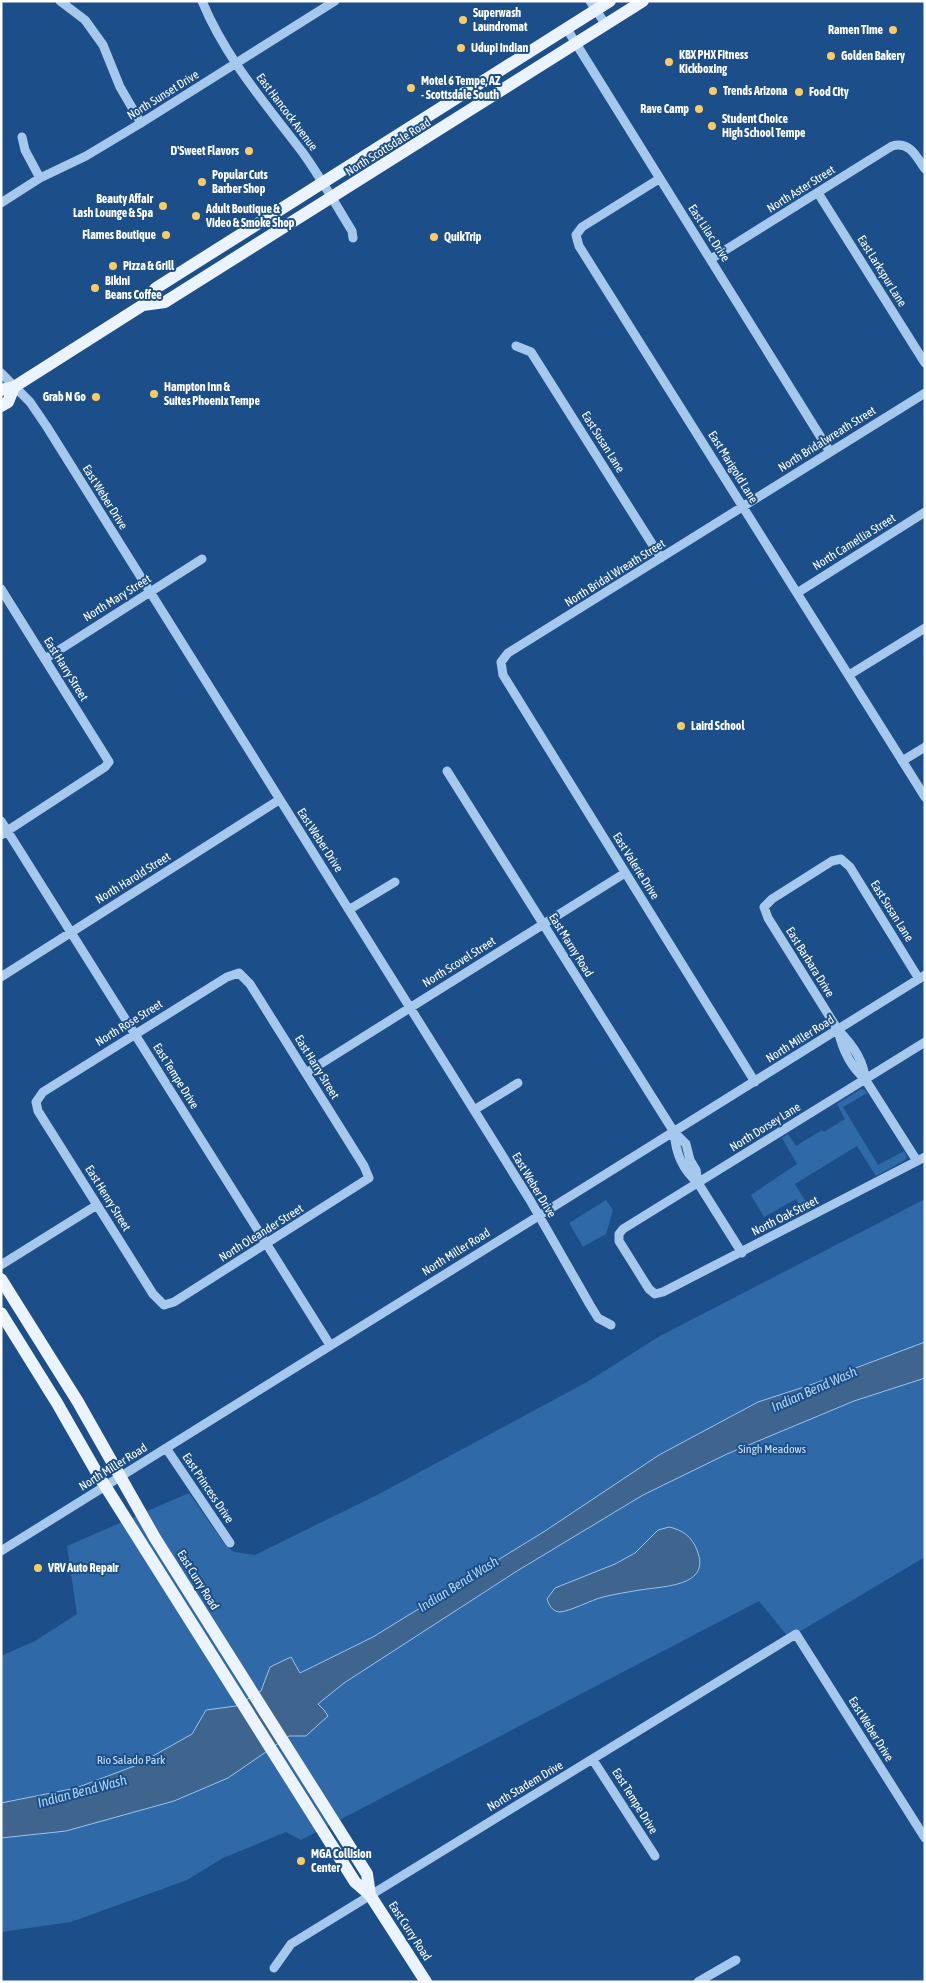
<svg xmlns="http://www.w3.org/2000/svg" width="926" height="1983" font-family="'Asap Condensed',sans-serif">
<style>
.green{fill:#2f69a7}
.water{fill:#3f658e;stroke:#99c3ee}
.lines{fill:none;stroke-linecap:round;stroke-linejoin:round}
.minor{stroke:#a6c8ec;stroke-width:9}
.major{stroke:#ebf3ff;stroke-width:12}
.poi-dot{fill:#fdcb63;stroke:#1c4f89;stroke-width:2}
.labels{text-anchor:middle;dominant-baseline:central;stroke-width:4;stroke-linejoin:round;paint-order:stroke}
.poi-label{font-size:12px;font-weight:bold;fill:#fff;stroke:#1c4f89;text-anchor:start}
.street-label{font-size:12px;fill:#fff;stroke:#1c4f89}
.park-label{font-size:12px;fill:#cbe1f9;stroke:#1c4f89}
.water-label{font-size:14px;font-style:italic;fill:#b1d2f3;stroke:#1c4f89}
</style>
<rect width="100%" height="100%" fill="#1c4f89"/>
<path class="green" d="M861 1089 865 1090 867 1093 843 1107 878 1165 904 1151 907 1157 905 1160 876 1176 857 1146 795 1184 808 1205 813 1202 816 1206 804 1213 796 1199 764 1217 751 1195 797 1164 782 1138 788 1134 796 1146 822 1130 824 1132 845 1119 837 1104Z
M925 1199V1557L789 1638 759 1601 301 1840 286 1832 223 1858 187 1880 71 1922 1 1932V1656L35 1641 77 1614 67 1546 189 1493 226 1546 234 1552 255 1555 379 1494 587 1382 660 1336Z
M606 1200 613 1210 606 1234 583 1247 569 1223Z"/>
<path class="water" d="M925 1342V1378L854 1401 727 1454 643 1495 517 1571 344 1683 318 1704 324 1710 328 1716 306 1736H289L228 1778 174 1801 66 1831 1 1838V1803L76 1788 137 1765 192 1734 206 1710 236 1706 261 1691 270 1667 291 1657 300 1673 373 1637 545 1531 659 1455 758 1402 813 1384Z
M669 1527C683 1530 692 1537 697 1550 712 1587 663 1586 640 1590 628 1592 615 1594 603 1597 591 1600 569 1612 559 1612 552 1611 549 1605 547 1599L555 1588 615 1564 635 1553 658 1530Z"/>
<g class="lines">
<path class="minor" d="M60 1 85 20 103 45 120 87 141 123
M202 1C226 59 266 104 303 153 321 178 336 205 352 231L353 238
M590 1 606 25
M567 29 830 452
M22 137 25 150 40 178
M659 179 582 227 576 235 579 246 925 797
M818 193 925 363
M1 203 40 178 86 156 141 123 335 1
M711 259 892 146C910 141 916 156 925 169
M516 346 531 352 661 558
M1 373 30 402 47 427 474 1110 530 1200 590 1305 598 1318 611 1325
M1 589 109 762 105 767 1 835
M797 593 925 512
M45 659 202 559
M849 675 925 628
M902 761 925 747
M447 771 674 1132 686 1144 690 1160 696 1170 698 1183
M1 821 330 1345
M350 909 395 882
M239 973 250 984 364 1166 369 1178 174 1302 164 1305 153 1294 38 1111 36 1102 43 1092 227 977Z
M1 977 279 800
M838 1030C842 1048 851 1067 865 1079L917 1161
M925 1042 623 1229 619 1234V1241L649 1289 655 1294 663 1292 925 1157
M306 1073 625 873
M865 1079C864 1060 851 1043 838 1030L768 918 764 907 772 899 832 861 841 859 850 867 919 979
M755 1082 503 675 501 662 508 653 925 393
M474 1110 518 1083
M674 1132C676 1154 682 1169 698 1183L742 1253
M1 1265 97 1205
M166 1448 230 1543
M1 1551 925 975
M593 1760 655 1856
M274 1968 291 1944 796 1634 925 1838
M698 1982 736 1960"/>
<path class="major" d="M143 305 165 302 643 1
M1 390 14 387 143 305 156 288 610 1
M1 406 8 402 14 387
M1 1279 78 1402 155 1538 367 1874 370 1895
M1 1313 57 1403 97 1473 355 1882 370 1895 426 1982"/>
</g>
<g class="poi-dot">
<circle cx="463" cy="20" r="5"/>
<circle cx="893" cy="30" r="5"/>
<circle cx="461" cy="48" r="5"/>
<circle cx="831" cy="56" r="5"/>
<circle cx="669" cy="62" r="5"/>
<circle cx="411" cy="88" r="5"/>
<circle cx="713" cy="91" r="5"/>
<circle cx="799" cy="92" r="5"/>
<circle cx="699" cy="109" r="5"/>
<circle cx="712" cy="126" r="5"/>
<circle cx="249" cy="151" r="5"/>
<circle cx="202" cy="182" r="5"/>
<circle cx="163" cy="206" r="5"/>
<circle cx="196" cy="216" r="5"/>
<circle cx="166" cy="235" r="5"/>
<circle cx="434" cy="237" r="5"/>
<circle cx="113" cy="266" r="5"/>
<circle cx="95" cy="288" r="5"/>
<circle cx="154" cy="394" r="5"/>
<circle cx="96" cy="397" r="5"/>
<circle cx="681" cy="726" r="5"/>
<circle cx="38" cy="1568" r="5"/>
<circle cx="301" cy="1861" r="5"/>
</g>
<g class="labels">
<g class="poi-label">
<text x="473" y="13">Superwash<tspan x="473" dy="14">Laundromat</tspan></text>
<text x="883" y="30" text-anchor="end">Ramen Time</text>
<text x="471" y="48">Udupi Indian</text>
<text x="679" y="55">KBX PHX Fitness<tspan x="679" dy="14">Kickboxing</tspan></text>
<text x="841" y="56">Golden Bakery</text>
<text x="421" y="81">Motel 6 Tempe, AZ<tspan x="421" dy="14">- Scottsdale South</tspan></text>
<text x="723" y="91">Trends Arizona</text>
<text x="809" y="92">Food City</text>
<text x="689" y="109" text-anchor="end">Rave Camp</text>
<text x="722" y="119">Student Choice<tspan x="722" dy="14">High School Tempe</tspan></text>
<text x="239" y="151" text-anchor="end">D'Sweet Flavors</text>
<text x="212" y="175">Popular Cuts<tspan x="212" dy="14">Barber Shop</tspan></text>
<text x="153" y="199" text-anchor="end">Beauty Affair<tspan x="153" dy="14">Lash Lounge &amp; Spa</tspan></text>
<text x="206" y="209">Adult Boutique &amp;<tspan x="206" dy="14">Video &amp; Smoke Shop</tspan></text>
<text x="156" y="235" text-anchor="end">Flames Boutique</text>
<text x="444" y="237">QuikTrip</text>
<text x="123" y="266">Pizza &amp; Grill</text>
<text x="105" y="281">Bikini<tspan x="105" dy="14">Beans Coffee</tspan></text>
<text x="164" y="387">Hampton Inn &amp;<tspan x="164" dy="14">Suites Phoenix Tempe</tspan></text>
<text x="86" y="397" text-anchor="end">Grab N Go</text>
<text x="691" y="726">Laird School</text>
<text x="48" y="1568">VRV Auto Repair</text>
<text x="311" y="1854">MGA Collision<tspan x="311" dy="14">Center</tspan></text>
</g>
<g class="street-label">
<text transform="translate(163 95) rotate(-32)">North Sunset Drive</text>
<text transform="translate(287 112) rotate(53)">East Hancock Avenue</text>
<text transform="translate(388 147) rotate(-32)">North Scottsdale Road</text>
<text transform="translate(801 189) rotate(-32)">North Aster Street</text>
<text transform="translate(709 233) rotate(57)">East Lilac Drive</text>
<text transform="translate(882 271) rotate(58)">East Larkspur Lane</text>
<text transform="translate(827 439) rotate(-32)">North Bridalwreath Street</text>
<text transform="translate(603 442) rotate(58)">East Susan Lane</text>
<text transform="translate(733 467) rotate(58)">East Marigold Lane</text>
<text transform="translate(105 497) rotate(58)">East Weber Drive</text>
<text transform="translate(854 542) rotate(-32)">North Camellia Street</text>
<text transform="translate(615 573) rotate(-32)">North Bridal Wreath Street</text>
<text transform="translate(117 598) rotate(-32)">North Mary Street</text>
<text transform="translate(66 669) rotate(58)">East Harry Street</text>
<text transform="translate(320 840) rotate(57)">East Weber Drive</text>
<text transform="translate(636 866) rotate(58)">East Valerie Drive</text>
<text transform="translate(133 878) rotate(-32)">North Harold Street</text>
<text transform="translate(892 911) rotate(58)">East Susan Lane</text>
<text transform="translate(571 945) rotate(58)">East Marny Road</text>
<text transform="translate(459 962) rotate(-32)">North Scovel Street</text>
<text transform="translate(810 962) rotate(58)">East Barbara Drive</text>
<text transform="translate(129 1023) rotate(-32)">North Rose Street</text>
<text transform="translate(800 1039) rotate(-32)">North Miller Road</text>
<text transform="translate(317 1067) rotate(58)">East Harry Street</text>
<text transform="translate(176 1076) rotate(58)">East Tempe Drive</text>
<text transform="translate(765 1127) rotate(-32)">North Dorsey Lane</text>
<text transform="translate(534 1185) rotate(59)">East Weber Drive</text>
<text transform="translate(108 1198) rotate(58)">East Henry Street</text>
<text transform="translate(785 1216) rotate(-27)">North Oak Street</text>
<text transform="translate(261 1233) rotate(-32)">North Oleander Street</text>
<text transform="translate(456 1252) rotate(-32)">North Miller Road</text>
<text transform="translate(113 1467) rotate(-32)">North Miller Road</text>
<text transform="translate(208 1488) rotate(56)">East Princess Drive</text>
<text transform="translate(198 1580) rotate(58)">East Curry Road</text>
<text transform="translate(871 1729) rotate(58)">East Weber Drive</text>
<text transform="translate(525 1786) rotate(-31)">North Stadem Drive</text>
<text transform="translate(635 1801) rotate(58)">East Tempe Drive</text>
<text transform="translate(410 1931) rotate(57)">East Curry Road</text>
</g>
<g class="park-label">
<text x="772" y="1449">Singh Meadows</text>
<text x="131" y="1760">Rio Salado Park</text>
</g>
<g class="water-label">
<text transform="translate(814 1389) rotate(-24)">Indian Bend Wash</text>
<text transform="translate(458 1584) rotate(-32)">Indian Bend Wash</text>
<text transform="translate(82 1791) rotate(-15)">Indian Bend Wash</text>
</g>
</g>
<rect width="926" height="1983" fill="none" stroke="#ffffff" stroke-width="5"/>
</svg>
